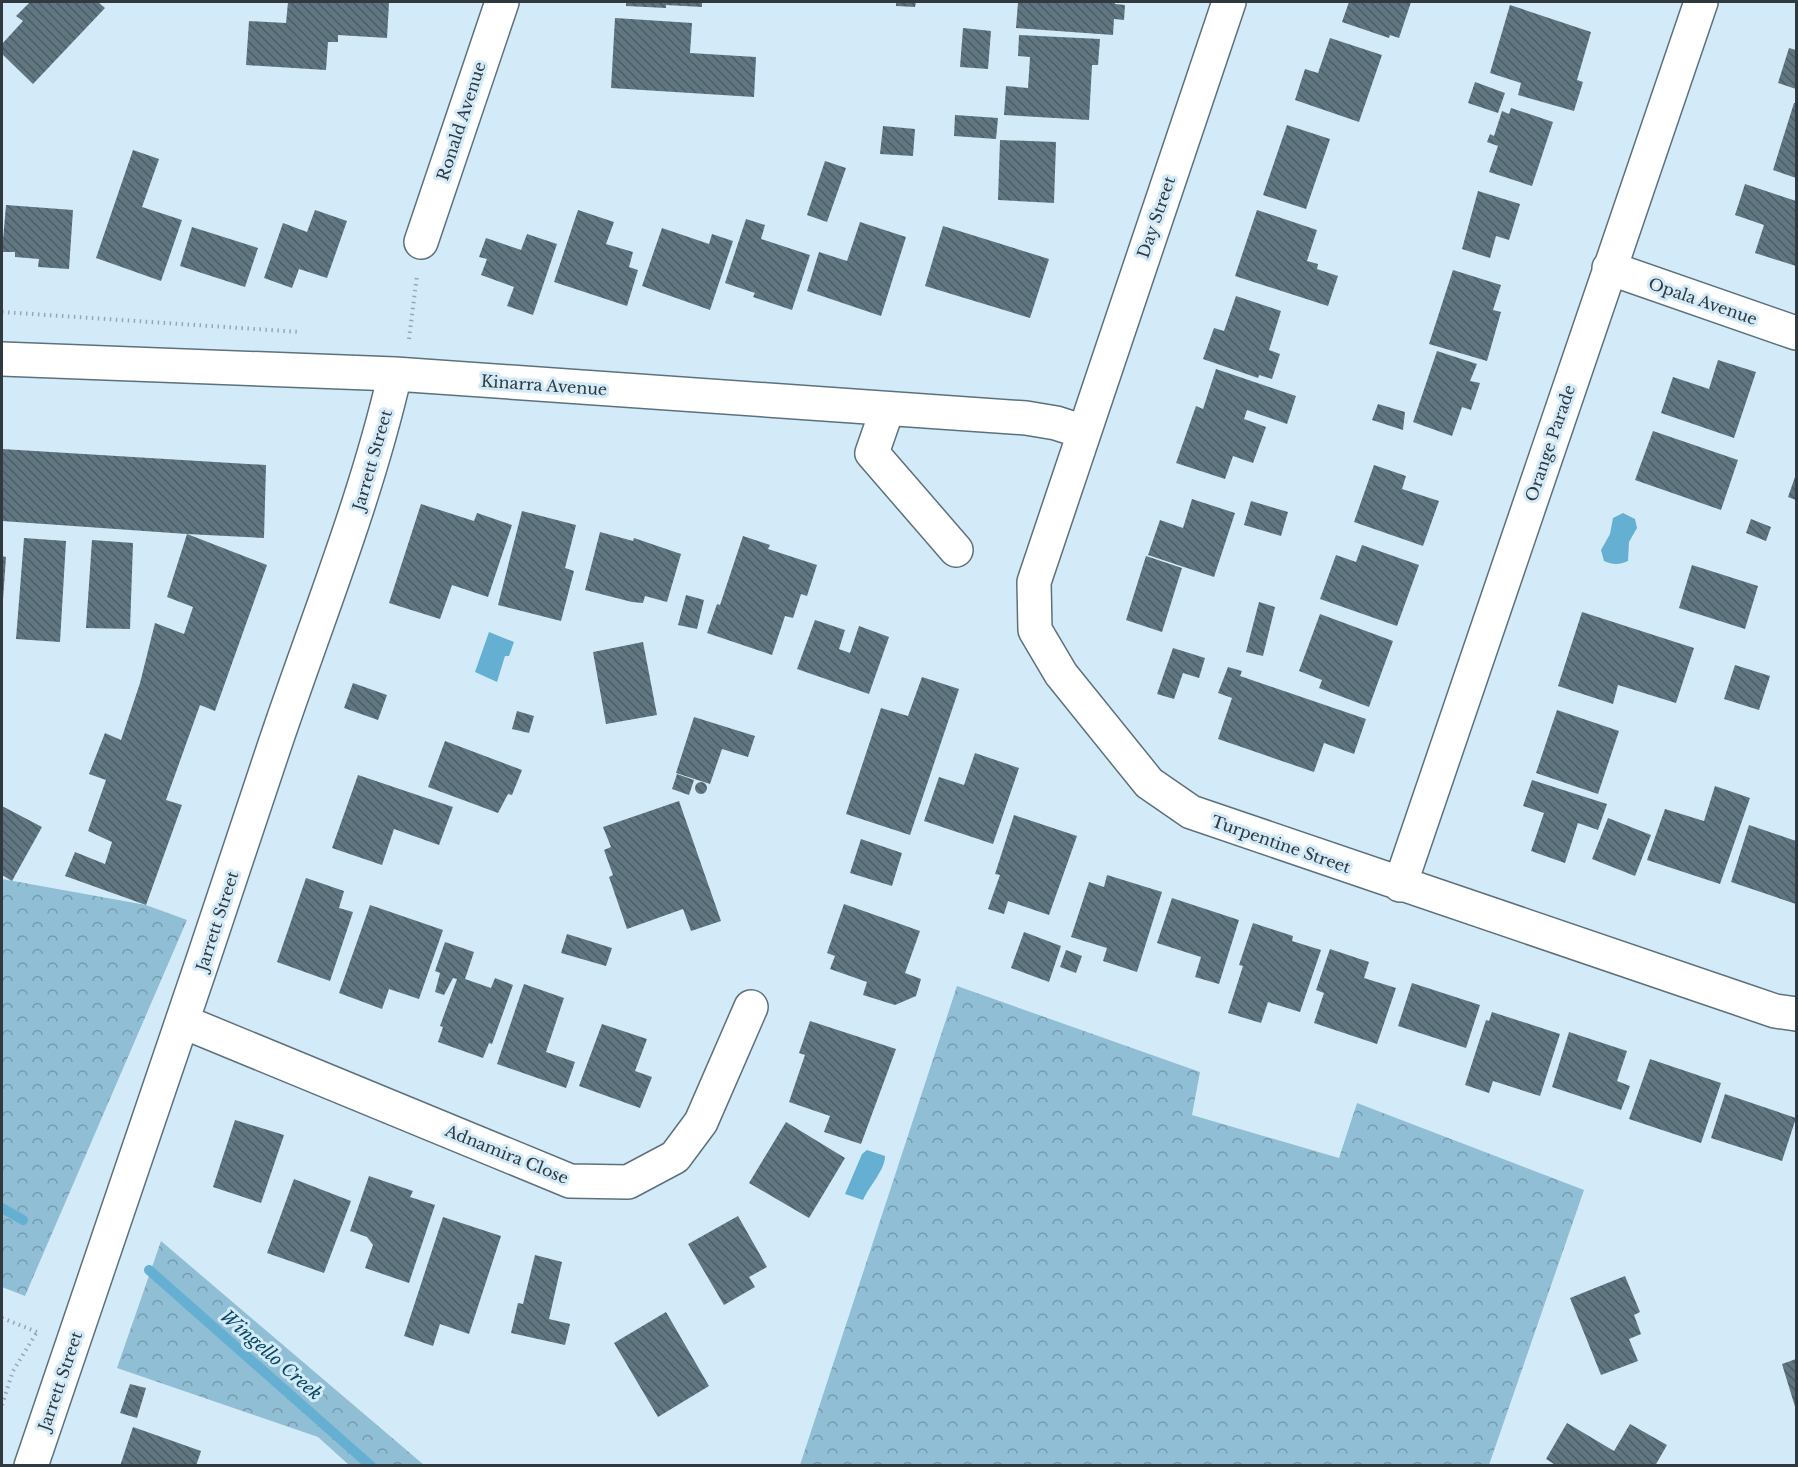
<svg xmlns="http://www.w3.org/2000/svg" width="1798" height="1467" font-family="'Libre Baskerville',serif">
<style>
.forest{fill:url(#forest-crowns)}
.water{fill:#65afd2}
.lines{fill:none;stroke-linecap:round;stroke-linejoin:round}
.stream{stroke:#65afd2;stroke-width:10}
.building{fill:url(#building-back-hatch)}
.minor-casing{stroke:#5c717c;stroke-width:36}
.path{stroke:#96a8b3;stroke-width:4;stroke-dasharray:1.5 4.5;stroke-linecap:butt}
.minor{stroke:#fff;stroke-width:33}
.labels{text-anchor:middle;dominant-baseline:central;stroke-width:6;stroke-linejoin:round;paint-order:stroke}
.street-label{font-size:16px;fill:#30393e;stroke:#d3ebf8}
.water-label{font-size:18px;font-style:italic;fill:#094861;stroke:#d3ebf8}
</style>
<defs>
<pattern id="forest-crowns" width="20" height="18" patternUnits="userSpaceOnUse" patternTransform="scale(1.5)"><rect width="20" height="18" fill="#90bed5"/><path d="M2 6a3 3 0 1 1 6 0M12 15a3 3 0 1 1 6 0" fill="none" stroke="#769bae"/></pattern>
<pattern id="building-back-hatch" width="6" height="6" patternUnits="userSpaceOnUse" patternTransform="scale(1.5)"><rect width="6" height="6" fill="#607681"/><path d="M-1 5l2 2M0 0l6 6M5-1l2 2" fill="none" stroke="#4c5d66"/></pattern>
</defs>
<rect width="100%" height="100%" fill="#d3ebf8"/>
<path class="forest" d="M2 879 146 905 187 920 25 1296 2 1287Z
M957 986 1200 1072 1192 1115 1339 1158 1357 1103 1584 1190 1489 1465H800Z
M161 1241 424 1465H349L318 1437 117 1368Z"/>
<path class="water" d="M1623 513 1635 519 1637 528 1629 542 1628 561C1619 565 1613 565 1604 561L1601 550 1610 534 1613 518Z
M489 632 514 642 509 656H505L497 682 475 672Z
M867 1150 885 1156C885 1170 870 1185 863 1200L845 1194 862 1154Z"/>
<g class="lines">
<path class="stream" d="M2 1208 23 1220
M149 1270 371 1466"/>
</g>
<path class="building" d="M30 2H98L105 8 33 84 2 54V44L23 21 16 16Z
M288 2 389 3 387 38 338 35V42H328L326 70 246 65 249 21 286 23Z
M626 2H702V7L666 5V8L626 6Z
M896 2H916L915 7 896 6Z
M1018 2H1115V4L1125 5 1124 20 1114 19 1113 35 1016 28Z
M1349 2H1411L1399 38 1390 35 1389 38 1342 22Z
M1510 5 1591 32 1577 80 1583 82 1574 111 1518 95 1521 83 1490 73Z
M615 18 692 23 690 53 756 57 754 97 611 88Z
M963 28 991 31 988 69 960 67Z
M1019 35 1100 39 1098 65H1092L1089 120 1004 115 1006 86 1028 88 1030 57 1018 56Z
M1330 38 1382 55 1359 122 1295 100 1305 69 1318 73Z
M1789 48 1796 50V89L1778 83Z
M1475 82 1505 93 1498 113 1468 103Z
M1794 103H1796V178L1773 170Z
M1511 108 1553 122 1532 186 1489 172 1498 146 1487 142 1490 134 1494 136 1502 111 1509 114Z
M955 115 998 118 996 139 954 136Z
M1287 125 1330 139 1306 209 1263 195Z
M883 126 915 129 913 156 880 154Z
M1000 140 1056 142 1054 203 998 200Z
M133 150 159 159 142 207 182 220 161 281 96 258Z
M825 161 846 168 827 222 807 215Z
M1745 184 1796 201V266L1755 253 1764 225 1735 215Z
M1478 191 1520 204 1509 240 1496 236 1490 258 1462 249Z
M6 205 73 210 69 269 38 267 39 259 15 257V252H2Z
M315 210 347 221 327 278 299 269 292 288 264 278 283 223 307 232Z
M578 210 614 222 606 244 633 252 629 267 638 270 627 306 554 282Z
M1257 210 1317 230 1307 261 1318 264 1317 269 1338 276 1328 306 1235 276Z
M746 219 765 225 761 239 810 255 792 310 753 297 755 293 725 283Z
M860 222 906 237 881 316 807 291 819 252 847 261Z
M943 226 1049 259 1030 318 925 286Z
M192 227 258 248 245 287 180 266Z
M662 228 709 244 712 234 733 241 710 310 642 286Z
M527 234 557 244 533 315 507 306 514 287 481 275 487 259 479 257 486 238 521 250Z
M1453 270 1501 285 1493 310 1501 312 1487 361 1429 344Z
M1236 296 1281 311 1269 350 1280 354 1272 379 1259 375 1258 378 1203 359 1214 328 1224 331Z
M1437 351 1477 364 1470 381 1480 383 1471 410 1462 407 1452 436 1413 422Z
M1718 360 1756 372 1734 438 1661 413 1673 377 1709 389Z
M1216 369 1296 396 1287 424 1247 410 1244 419 1266 427 1253 463 1233 456 1225 479 1176 463 1196 406 1203 409Z
M1378 404 1405 412 1403 430 1372 420Z
M1653 431 1738 460 1721 510 1635 480Z
M2 449 266 465 264 538 187 534 267 565 215 711 200 705 166 800 182 805 146 905 65 876 75 852 105 864 112 842 88 831 106 780 89 774 105 733 121 740 140 683 155 623 184 634 193 607 167 597 187 534 2 521Z
M1374 465 1406 476 1402 489 1439 501 1423 546 1354 522Z
M1796 474V500L1788 497Z
M1192 499 1235 513 1214 577 1148 555 1160 520 1183 528Z
M1251 501 1288 512 1281 536 1244 525Z
M421 504 474 521 477 513 512 525 488 597 452 585 440 619 389 603Z
M522 511 576 525 565 568 574 571 561 621 498 605Z
M1751 519 1771 527 1766 541 1746 533Z
M600 532 633 541 634 538 681 554 667 602 645 596 643 603 632 602 585 590Z
M743 536 770 545 768 549 817 565 807 596 801 594 793 618 785 616 772 655 707 633 717 604 720 605Z
M24 538 66 541 60 642 16 639Z
M92 540 133 543 130 629 86 628Z
M1362 545 1419 565 1397 626 1320 599 1336 555 1356 562Z
M2 556 6 557 3 600H2Z
M1146 556 1182 568 1162 632 1126 620Z
M1692 565 1758 586 1745 629 1679 608Z
M686 595 704 600 697 629 678 625Z
M1259 602 1275 607 1263 656 1246 652Z
M1582 612 1694 648 1676 703 1618 685 1613 704 1558 686Z
M1320 614 1393 641 1369 707 1319 688 1322 680 1299 671Z
M815 620 845 630 839 649 850 653 859 626 889 637 869 694 797 669Z
M643 642 657 715 606 724 593 652Z
M1173 648 1205 658 1199 678 1183 673 1174 699 1157 694Z
M1735 665 1770 676 1759 710 1724 699Z
M1228 667 1242 671 1240 676 1366 719 1354 754 1324 743 1314 772 1218 739 1232 698 1218 693Z
M922 677 959 689 910 835 846 814 881 708 908 716Z
M353 683 387 695 378 720 344 708Z
M1557 710 1619 731 1598 794 1536 773Z
M517 711 534 716 529 733 512 729Z
M694 717 755 736 748 757 722 749 710 784 676 773Z
M445 741 522 770 512 795 508 794 498 813 428 787Z
M975 753 1019 768 993 844 924 821 939 777 964 785Z
M677 774 694 780 689 795 672 789Z
M358 775 453 807 439 845 394 829 382 865 332 848Z
M1532 780 1607 804 1598 830 1578 823 1565 863 1531 851 1544 813 1523 806Z
M695 788a6 6 0 1 1 12 0a6 6 0 1 1-12 0Z
M1715 786 1750 798 1720 884 1647 860 1665 809 1704 821Z
M679 801 721 921 691 931 683 909 627 929 609 877 613 875 604 850 611 847 603 827Z
M2 806 42 827 12 881 2 875Z
M1014 815 1077 836 1049 915 1008 901 1004 914 988 909 1000 875 995 874Z
M1608 818 1651 835 1635 876 1592 859Z
M1749 825 1796 841V904L1731 882Z
M861 839 902 853 892 886 850 873Z
M1107 875 1162 892 1137 972 1103 961 1107 948 1071 937 1089 882 1104 887Z
M306 878 344 891 339 908 353 912 330 981 277 962Z
M1172 898 1239 920 1219 984 1195 977 1201 957 1157 943Z
M844 904 920 931 905 973 921 979 916 996 895 1005 863 995 867 982 830 969 835 956 827 953Z
M370 905 443 930 419 999 389 989 382 1009 339 993Z
M1253 923 1293 936 1292 941 1321 950 1300 1012 1268 1002 1261 1023 1228 1013 1243 966 1239 965Z
M1024 932 1061 946 1049 982 1011 968Z
M567 934 612 948 606 966 561 953Z
M445 942 474 952 465 979 491 988 495 978 513 985 492 1044 489 1043 483 1058 438 1042 443 1027 440 1026 457 979 453 978 444 995 435 992 440 973 435 971Z
M1330 949 1369 962 1364 978 1396 988 1377 1044 1314 1023 1324 993 1316 990Z
M1066 950 1082 956 1076 973 1060 967Z
M1412 983 1480 1005 1466 1048 1398 1026Z
M524 984 564 998 546 1052 575 1062 566 1088 497 1064Z
M1492 1012 1560 1034 1540 1096 1493 1081 1489 1093 1465 1085 1486 1020 1489 1021Z
M810 1021 896 1049 861 1144 824 1132 830 1116 789 1102 805 1055 799 1053Z
M602 1024 647 1039 635 1071 652 1077 640 1108 579 1086Z
M1569 1032 1627 1051 1617 1081 1630 1086 1621 1110 1552 1087Z
M1650 1059 1721 1083 1701 1143 1629 1119Z
M1725 1094 1796 1118 1782 1161 1711 1138Z
M235 1120 284 1135 261 1203 213 1187Z
M786 1122 845 1158 809 1218 749 1183Z
M369 1176 413 1191 410 1197 435 1205 409 1283 365 1268 373 1245 367 1237 350 1231Z
M294 1179 351 1201 324 1273 267 1253Z
M738 1216 767 1267 749 1277 755 1287 724 1305 688 1244Z
M443 1217 501 1236 469 1334 440 1324 433 1346 404 1336Z
M535 1255 562 1262 549 1319 570 1324 565 1345 511 1333 518 1303 523 1304Z
M1625 1276 1640 1312 1634 1315 1641 1334 1629 1339 1638 1361 1601 1375 1570 1298Z
M666 1312 709 1386 658 1417 614 1343Z
M1796 1359V1410L1782 1364Z
M130 1384 146 1388 137 1418 120 1413Z
M1567 1423 1614 1451 1630 1424 1667 1445 1655 1466H1557L1546 1459Z
M133 1427 201 1451 196 1466H120Z"/>
<g class="lines">
<g class="minor-casing">
<path id="minor" d="M1229 2 1034 582 1035 630 1061 674 1149 783 1191 812 1740 999 1775 1011 1796 1014
M421 242 502 2
M1609 268 1796 333
M2 359 395 374 1026 418 1056 423 1084 432
M887 410 872 453 956 550
M1400 885 1701 2
M184 1022 570 1181 628 1182 675 1157 701 1122 751 1007
M31 1466C113 1228 193 991 272 753 314 627 365 504 395 374"/>
</g>
<path class="path" d="M2 312 300 332
M409 339 417 275
M2 1318 37 1332
M2 1405 13 1371 37 1332"/>
<use href="#minor" class="minor"/>
</g>
<g class="labels">
<g class="street-label">
<text transform="translate(461 121) rotate(-72)">Ronald Avenue</text>
<text transform="translate(1156 217) rotate(-71)">Day Street</text>
<text transform="translate(1703 301) rotate(19)">Opala Avenue</text>
<text transform="translate(544 385) rotate(4)">Kinarra Avenue</text>
<text transform="translate(1550 443) rotate(-71)">Orange Parade</text>
<text transform="translate(372 460) rotate(-74)">Jarrett Street</text>
<text transform="translate(1281 844) rotate(19)">Turpentine Street</text>
<text transform="translate(217 921) rotate(-72)">Jarrett Street</text>
<text transform="translate(507 1154) rotate(22)">Adnamira Close</text>
<text transform="translate(60 1381) rotate(-71)">Jarrett Street</text>
</g>
<g class="water-label">
<text transform="translate(271 1355) rotate(41)">Wingello Creek</text>
</g>
</g>
<rect width="1798" height="1467" fill="none" stroke="#30393e" stroke-width="6"/>
</svg>
